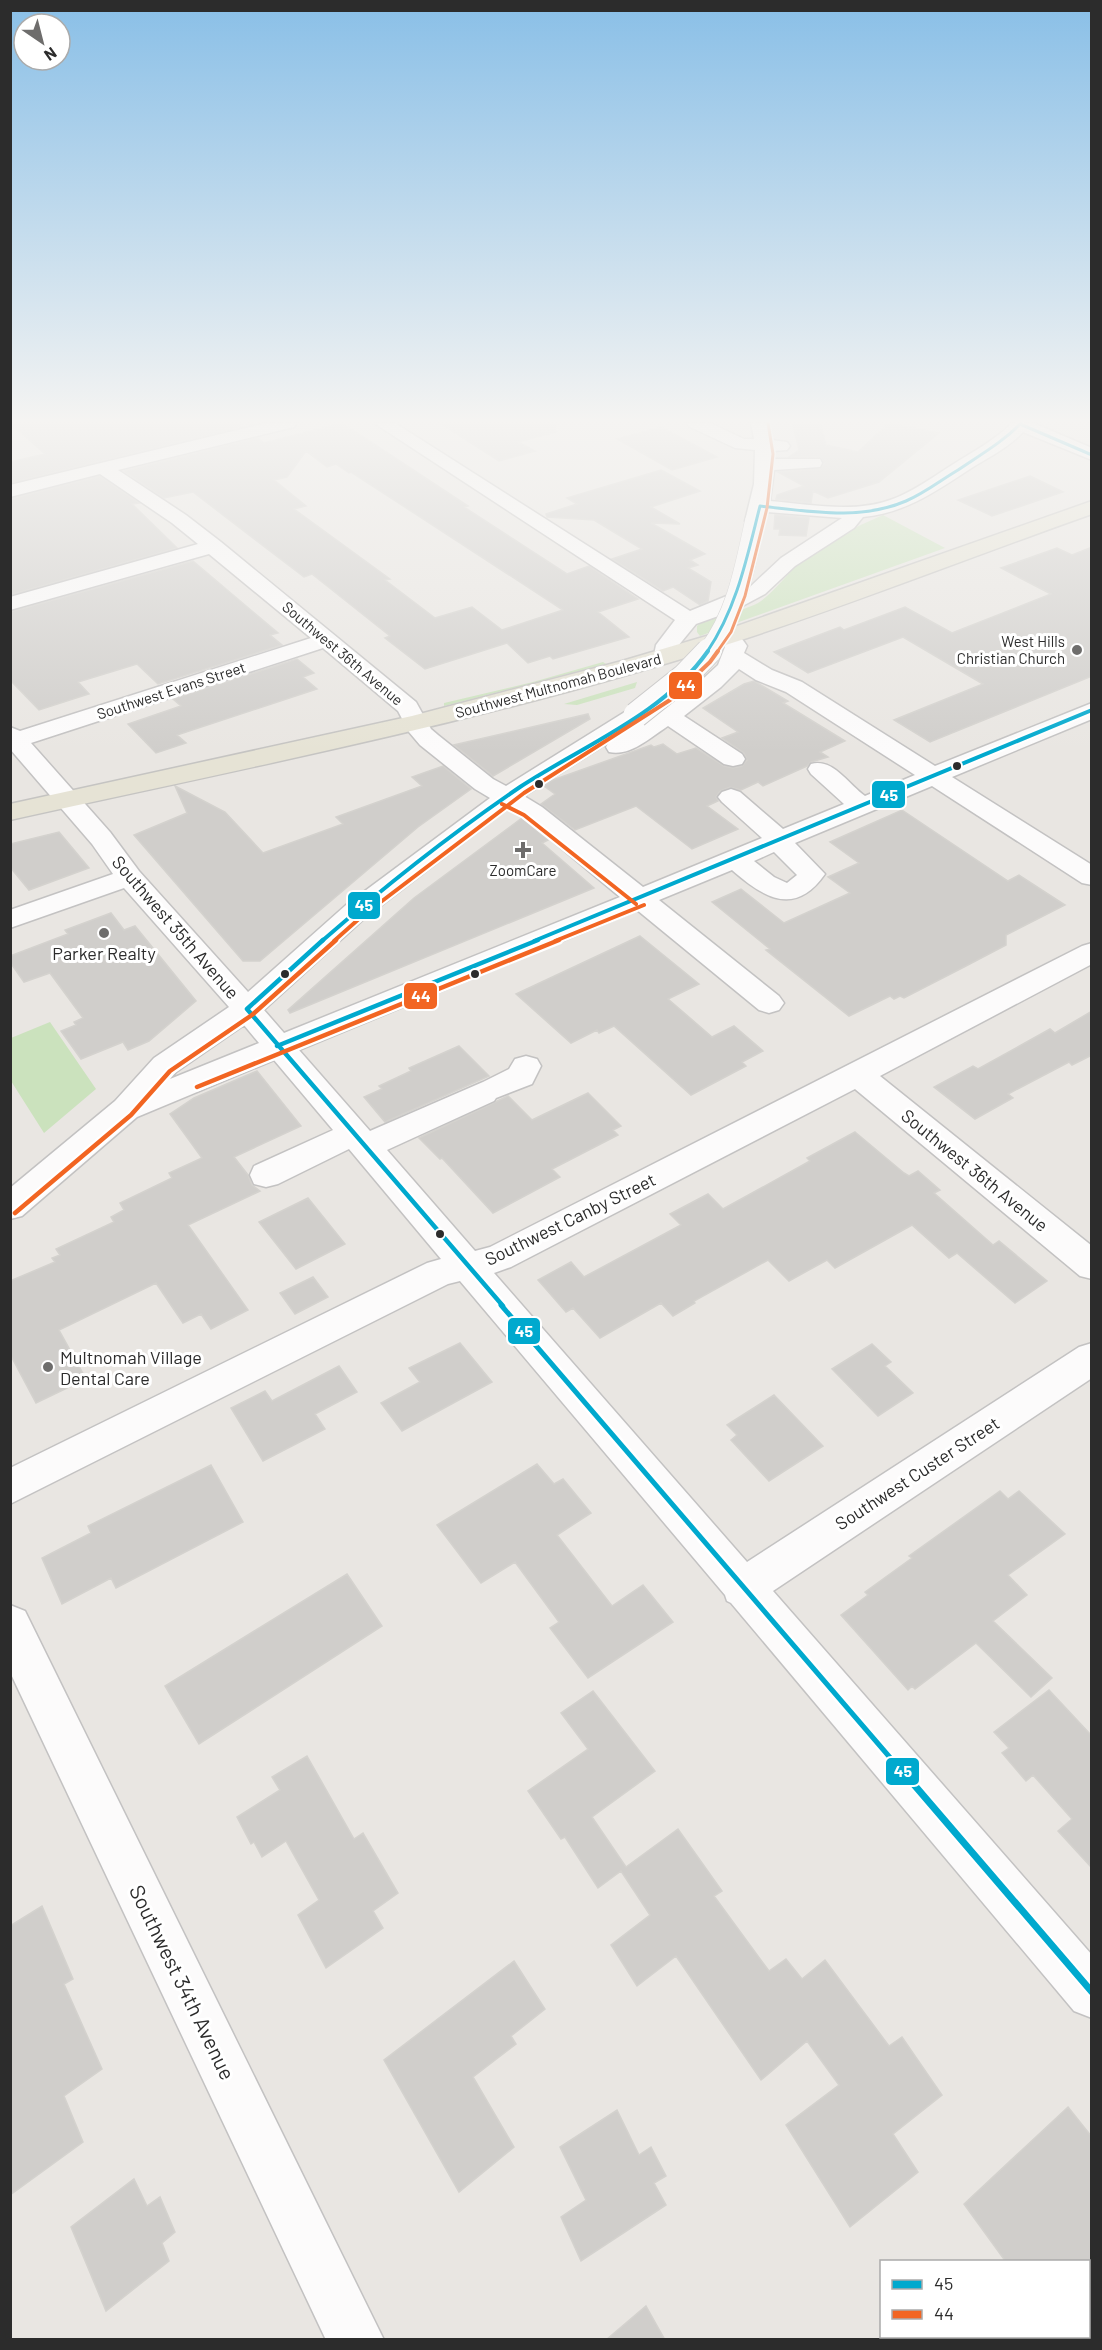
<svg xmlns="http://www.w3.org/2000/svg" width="1102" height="2350" font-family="Barlow,sans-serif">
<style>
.green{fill:#cbe2bd}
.building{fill:#d0cecb;stroke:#d4d2ce;stroke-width:1.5;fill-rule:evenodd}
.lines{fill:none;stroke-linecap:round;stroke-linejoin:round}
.minor-casing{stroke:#c3c2c2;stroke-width:3}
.major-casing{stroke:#c5c4c2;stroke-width:3}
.minor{fill:#fcfbfb;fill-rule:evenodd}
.major{fill:#e6e3d5;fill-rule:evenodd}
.minor-bridge-far1-casing{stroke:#c3c2c2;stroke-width:21;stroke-linecap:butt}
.minor-bridge-casing{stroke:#c3c2c2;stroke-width:27;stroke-linecap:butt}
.minor-bridge-far1{stroke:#fcfbfb;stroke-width:20}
.minor-bridge{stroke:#fcfbfb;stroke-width:25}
.bus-1-far4-casing{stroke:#fff;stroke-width:6}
.bus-1-far3-casing{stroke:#fff;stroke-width:8}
.bus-1-far2-casing{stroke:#fff;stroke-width:9}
.bus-1-far1-casing{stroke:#fff;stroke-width:10}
.bus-1-casing{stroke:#fff;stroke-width:11}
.bus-2-far2-casing{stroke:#fff;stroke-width:6}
.bus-2-far1-casing{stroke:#fff;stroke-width:8}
.bus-2-casing{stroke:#fff;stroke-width:9}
.bus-1-far4{stroke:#00a9ce;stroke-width:3}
.bus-1-far3{stroke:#00a9ce;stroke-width:4}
.bus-1-far2{stroke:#00a9ce;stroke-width:4.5}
.bus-1-far1{stroke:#00a9ce;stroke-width:5}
.bus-1{stroke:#00a9ce;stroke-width:7}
.bus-2-far2{stroke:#f26522;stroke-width:3}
.bus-2-far1{stroke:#f26522;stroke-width:4}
.bus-2{stroke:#f26522;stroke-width:4.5}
.poi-dot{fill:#6e6d6c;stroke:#fff;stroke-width:2}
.bus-dot{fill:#2c2c2c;stroke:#fff;stroke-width:2}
.labels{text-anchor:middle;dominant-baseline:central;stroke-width:6;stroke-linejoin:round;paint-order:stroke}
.far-poi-label{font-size:15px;fill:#2c2c2c;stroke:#fff;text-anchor:end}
.far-street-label{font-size:15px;fill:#2c2c2c;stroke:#fff}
.street-label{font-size:18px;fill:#2c2c2c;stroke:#fff}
.poi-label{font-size:18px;fill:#2c2c2c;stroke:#fff}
.near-street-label{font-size:21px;fill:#2c2c2c;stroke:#fff}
.line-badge{stroke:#fff;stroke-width:2}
.badge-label{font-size:16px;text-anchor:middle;font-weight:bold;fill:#fff}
</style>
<rect width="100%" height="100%" fill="#e9e6e2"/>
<path class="green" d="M883 515 945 548 700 636 697 632V626C712 614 740 613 758 603 775 592 786 574 802 561 825 542 855 527 883 515Z
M603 662 606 664 444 706V703L533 682Z
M637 682 635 688 577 705 564 704Z
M50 1022 96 1089 44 1133 11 1081V1038Z"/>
<path class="building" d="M10 423H237L242 427 10 483V462L45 454Z
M342 423 468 506 464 507 567 574 589 566 638 599 598 612 629 637 553 659 550 656 528 663 507 643 425 669 385 638 390 636 312 574 304 577 193 492 164 498 124 471 258 438 264 443ZM306 451 327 467 336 464 349 473 351 472 563 610 502 630 472 607 435 618 385 580 390 579 294 509 306 506 274 480 287 477Z
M440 423H555L556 432 518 442 535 451 499 461Z
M889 423 939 433 879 482 828 498 813 491 811 503 776 499 777 495 804 486 778 472 820 469 824 464 820 457H789L799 450 793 425H821L826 445 858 452Z
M661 427 717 457 672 470 617 439Z
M661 470 700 491 651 507 680 524 651 523 705 554 690 560 698 565 688 568 711 582 708 601 700 605 673 587 663 591 612 559 642 549 594 520 547 517 546 514 577 504 567 498Z
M100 476 139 503 132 504 177 548 10 595V499Z
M1030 476 1063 492 992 516 958 500Z
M775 515 809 518 806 536 779 535 780 529H774Z
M1092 547V676L930 742 894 720 983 684 903 637 808 673 774 652 840 627 844 630 905 607 952 633 1051 594 1001 568 1057 548 1072 555Z
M193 561 278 633 270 635 282 645 158 684 137 664 78 682 89 694 39 710 10 680V612Z
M297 659 314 673 303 677 317 689 177 735 186 743 156 753 128 724 181 706 173 699Z
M754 681 788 701 783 703 845 741 820 752 828 757 811 762 807 766 763 786 758 782 741 790 730 787 720 791 716 797 718 801 707 806 738 829 692 849 636 806 575 830 541 804 555 794 544 786 553 780 651 745 654 747 663 744 677 754 696 748 724 766 733 768 742 766 747 760 744 753 722 738 738 732 703 708 744 684Z
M588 714 590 719 493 776 454 745Z
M443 766 471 789 418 827 260 961H243L134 835 187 813 175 786 225 812 263 853 343 824 336 817 422 786 412 777Z
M902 810 1008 881 1019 875 1065 905 1006 935V945L964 967 904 998 900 996 894 999 890 996 849 1016 766 950 770 949 712 902 741 889 784 923 850 893 828 877 859 863 830 842Z
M522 818 548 840 542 843 594 888 290 1013 288 1010 414 898Z
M59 832 89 868 29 890 10 867V844Z
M111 913 124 930 135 926 196 1001 149 1041 128 1050 123 1042 81 1059 61 1031 76 1025 74 1022 83 1018 50 973 24 982 10 962V956L68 934 65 930Z
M640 936 699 984 668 999 712 1037 734 1026 763 1051 742 1062 746 1066 691 1095 614 1026 599 1033 597 1030 571 1043 516 994Z
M1092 1011V1055L1072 1065 1069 1062 1008 1094 1013 1098 975 1119 934 1087 973 1066 978 1069 1050 1029 1055 1033Z
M459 1046 489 1076 385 1122 364 1097 382 1089 379 1086 411 1071 409 1068Z
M257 1071 301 1126 234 1157 248 1175 252 1185 260 1191 188 1225 248 1310 211 1329 201 1314 183 1323 156 1283 59 1330 86 1379 36 1403 10 1354V1281L55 1262 52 1258 60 1255 56 1249 114 1222 111 1217 124 1210 120 1203 172 1178 169 1173 202 1158 170 1114 194 1098Z
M588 1093 621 1126 613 1130 618 1135 552 1169 560 1177 493 1213 442 1158 440 1159 419 1138 508 1096 532 1120Z
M855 1132 904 1173 909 1176 918 1171 940 1190 934 1193 993 1245 999 1241 1047 1281 1015 1303 957 1253 949 1258 912 1225 835 1268 827 1260 789 1281 768 1260 694 1301 695 1303 673 1316 661 1303 600 1338 573 1308 566 1312 538 1280 571 1262 584 1277 681 1225 670 1214 708 1194 723 1209 810 1161 807 1158Z
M308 1198 345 1244 296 1269 259 1222Z
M313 1277 328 1297 295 1314 280 1293Z
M460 1343 492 1382 402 1431 381 1403 420 1382 409 1368Z
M872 1344 891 1362 885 1366 913 1393 878 1416 832 1369Z
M339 1366 357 1392 315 1414 325 1429 263 1461 231 1408 265 1391 272 1401Z
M774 1395 823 1446 769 1481 731 1440 737 1435 727 1425Z
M537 1464 554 1484 563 1479 591 1513 557 1535 612 1606 643 1585 673 1622 588 1678 550 1628 559 1622 515 1562 481 1583 437 1525Z
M211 1465 243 1522 116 1588 111 1578 62 1604 42 1558 91 1533 88 1526Z
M1000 1491 1008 1499 1019 1491 1065 1534 1008 1575 1027 1595 993 1621 1052 1678 1031 1697 976 1643 915 1689 912 1686 908 1690 841 1615 868 1595 865 1592 912 1558 909 1556Z
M347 1574 382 1626 199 1744 165 1686Z
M1049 1690 1092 1736V1868L1058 1831 1072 1819 1033 1775 1026 1781 1002 1753 1009 1748 994 1732Z
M593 1691 655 1771 592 1817 626 1867 678 1829 722 1891 714 1896 769 1971 786 1959 802 1979 825 1960 889 2046 902 2037 942 2095 893 2134 918 2172 850 2227 786 2125 839 2085 807 2041 761 2080 676 1956 637 1986 611 1945 650 1915 621 1871 598 1888 565 1837 561 1839 528 1791 588 1749 561 1713Z
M307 1756 354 1839 363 1833 398 1893 373 1911 383 1928 326 1968 298 1915 319 1900 286 1841 262 1857 254 1842 251 1844 237 1817 280 1790 272 1777Z
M42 1906 73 1979 64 1984 102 2069 64 2096 83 2142 10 2195V1926Z
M514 1961 545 2009 511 2036 516 2044 473 2077 514 2147 459 2192 384 2060Z
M1068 2107 1092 2137V2262H1006L964 2204Z
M617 2110 639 2155 651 2147 666 2176 654 2183 666 2205 581 2261 561 2217 586 2200 560 2147Z
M134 2179 147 2206 160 2197 175 2232 162 2243 169 2261 106 2311 71 2227Z
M646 2306 665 2340H606Z"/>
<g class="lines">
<g class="minor-casing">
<path id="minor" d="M266 423H297L294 427 118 470 186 515 221 542 416 702 431 729 438 735 493 779 506 786 628 710 636 708 644 710 648 715 644 720 614 739 671 704 705 677 718 665 725 647 717 637 720 632C734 629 740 635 747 646L744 653 772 670 802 682 935 766 1092 703V719L952 777 1092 865V885L1082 883 932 786 795 843 825 874C795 917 764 898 732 870L659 900 779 996 784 1003 779 1010 769 1013 759 1010 637 910 299 1050 370 1131 483 1082 509 1069 515 1059 526 1056 537 1059 541 1066 532 1084 496 1098 494 1101 387 1150 475 1251 490 1247 1082 946 1092 943V964L880 1076 1092 1246V1279L1080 1276 855 1089 511 1267 494 1273 747 1562 1079 1347 1092 1343V1378L773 1591 1092 1955V2018L1074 2011 731 1603 727 1601 725 1595 460 1281 448 1284 10 1504V1468L427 1263 441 1259 349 1149 278 1184 266 1187 254 1184 250 1175 254 1166 333 1130 274 1060 137 1117 22 1216 10 1219V1188L115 1101 154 1058 229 1007 124 888 10 928V910L113 874 92 844 10 749V727L20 731 311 638 209 554 10 610V597L198 544 172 523 100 474 10 497V485ZM323 648 398 711 409 732 420 745 475 789 490 798 346 905 248 992 139 871 110 832 31 743ZM739 669 756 680 786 692 915 775 865 796C848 784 833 758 811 764L808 769 811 774 844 804 783 829 740 792 731 789 722 792 718 797 722 802 762 838 643 887 542 807 524 796 609 742 606 747 609 752C630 757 651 737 668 726L724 764 733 766 742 764 745 759 742 754 684 716 721 687ZM508 808 524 817 620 897 284 1033 264 1010 366 917ZM774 852 797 875 787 883 774 877 754 861ZM244 1025 259 1043 170 1079 176 1072Z
M374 423H395L690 611 751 586 781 558 842 518 767 512 762 525H748L745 521 754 484 755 450 735 448 690 427 687 423H710L744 439H754L751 423H769L772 440 787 442 790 446 787 450 773 451 774 459H820L822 463 820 467 774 470 770 501C809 504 855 514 893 499 914 491 933 477 952 465 972 452 992 442 1009 426V423H1033L1092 448V460L1023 432C1009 447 991 456 973 467 938 490 906 513 863 517L854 528 795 566 765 594 735 610 696 624 678 646 673 660 665 662 657 660 654 655 656 645 675 620Z
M10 1605 25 1611 384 2340H326L10 1672Z"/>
</g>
<g class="major-casing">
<path id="major" d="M1092 501V514C973 556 855 603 735 642 499 719 253 766 10 820V804L412 716 622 661 720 632Z"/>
</g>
<use href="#minor" class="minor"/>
<use href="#major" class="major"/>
<g class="minor-bridge-far1-casing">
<path id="minor-bridge-far1" d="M708 652C737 614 745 567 755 521"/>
</g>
<g class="minor-bridge-casing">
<path id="minor-bridge" d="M636 715 685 676 709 651"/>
</g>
<use href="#minor-bridge-far1" class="minor-bridge-far1"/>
<use href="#minor-bridge" class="minor-bridge"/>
<g class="bus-1-far4-casing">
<path id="bus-1-far4" d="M1020 424 1092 455
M707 652C737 608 747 557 760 506 808 511 860 521 906 501 925 493 941 480 958 470 980 455 1003 442 1021 423"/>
</g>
<g class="bus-1-far3-casing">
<path id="bus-1-far3" d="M322 941C385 886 451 834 520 787 584 745 663 715 708 651
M534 941 1092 710"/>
</g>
<g class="bus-1-far2-casing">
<path id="bus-1-far2" d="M323 940 247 1009 503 1306
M277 1046 538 940"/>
</g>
<g class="bus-1-far1-casing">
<path id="bus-1-far1" d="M501 1305 899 1768"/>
</g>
<g class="bus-1-casing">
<path id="bus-1" d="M898 1766 1092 1992"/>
</g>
<g class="bus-2-far2-casing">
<path id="bus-2-far2" d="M717 652 731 632 745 596 767 508 773 454 768 423"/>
</g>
<g class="bus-2-far1-casing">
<path id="bus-2-far1" d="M502 804 524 815 636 904
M334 941 361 917 524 793 670 700 710 662 718 651
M555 941 644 905"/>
</g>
<g class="bus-2-casing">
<path id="bus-2" d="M197 1087 559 940
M15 1213 131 1115 170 1071 252 1015 336 940"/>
</g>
<use href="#bus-1-far4" class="bus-1-far4"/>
<use href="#bus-1-far3" class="bus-1-far3"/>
<use href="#bus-1-far2" class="bus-1-far2"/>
<use href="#bus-1-far1" class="bus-1-far1"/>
<use href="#bus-1" class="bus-1"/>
<use href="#bus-2-far2" class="bus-2-far2"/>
<use href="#bus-2-far1" class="bus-2-far1"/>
<use href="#bus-2" class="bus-2"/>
</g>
<linearGradient id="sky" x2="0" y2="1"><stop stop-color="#89bfe7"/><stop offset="0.56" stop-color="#f5f4f2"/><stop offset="1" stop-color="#f5f4f2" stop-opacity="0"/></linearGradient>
<rect width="1102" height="752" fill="url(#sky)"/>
<g class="poi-dot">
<circle cx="1077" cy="650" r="6"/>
<path d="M520 841h6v6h6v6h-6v6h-6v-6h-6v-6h6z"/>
<circle cx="104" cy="933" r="6"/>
<circle cx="48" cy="1367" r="6"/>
</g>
<g class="bus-dot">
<circle cx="957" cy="766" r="5"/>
<circle cx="539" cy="784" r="5"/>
<circle cx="285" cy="974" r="5"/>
<circle cx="475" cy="974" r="5"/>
<circle cx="440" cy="1234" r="5"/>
</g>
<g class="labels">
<g class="far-poi-label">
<text x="1065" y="641">West Hills<tspan x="1065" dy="17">Christian Church</tspan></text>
<text x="523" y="870" text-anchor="middle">ZoomCare</text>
</g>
<g class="far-street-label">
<text transform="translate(343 653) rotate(40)">Southwest 36th Avenue</text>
<text transform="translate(558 685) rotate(-15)">Southwest Multnomah Boulevard</text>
<text transform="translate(171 690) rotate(-18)">Southwest Evans Street</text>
</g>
<g class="street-label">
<text transform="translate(176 927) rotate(49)">Southwest 35th Avenue</text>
<text transform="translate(975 1170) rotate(39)">Southwest 36th Avenue</text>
<text transform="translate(570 1219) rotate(-26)">Southwest Canby Street</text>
<text transform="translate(917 1473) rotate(-33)">Southwest Custer Street</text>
</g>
<g class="poi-label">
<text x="104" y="953">Parker Realty</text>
<text x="60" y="1357" text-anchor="start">Multnomah Village<tspan x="60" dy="21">Dental Care</tspan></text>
</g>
<g class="near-street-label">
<text transform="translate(183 1982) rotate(64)">Southwest 34th Avenue</text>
</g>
</g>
<g class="line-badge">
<rect x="668" y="671" width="35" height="29" rx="6" fill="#f26522"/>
<rect x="871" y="780" width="35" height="29" rx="6" fill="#00a9ce"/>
<rect x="347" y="891" width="34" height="29" rx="6" fill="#00a9ce"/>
<rect x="403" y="982" width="35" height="28" rx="6" fill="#f26522"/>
<rect x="507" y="1317" width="34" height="28" rx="6" fill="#00a9ce"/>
<rect x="885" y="1757" width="35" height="29" rx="6" fill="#00a9ce"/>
</g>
<g class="badge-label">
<text x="686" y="691">44</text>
<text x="889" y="801">45</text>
<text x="364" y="911">45</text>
<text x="421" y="1002">44</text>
<text x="524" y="1337">45</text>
<text x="903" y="1777">45</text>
</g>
<rect width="1102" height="2350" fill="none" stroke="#2c2c2c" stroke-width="24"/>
<rect x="880" y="2260" width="210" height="78" fill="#ffffff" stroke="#ababab" stroke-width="1.5"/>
<rect x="892" y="2280" width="30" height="9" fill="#00a9ce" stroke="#ababab" stroke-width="1.5"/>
<text x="934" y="2290" font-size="18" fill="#2c2c2c">45</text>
<rect x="892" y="2310" width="30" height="9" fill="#f26522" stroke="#ababab" stroke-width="1.5"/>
<text x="934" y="2320" font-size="18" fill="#2c2c2c">44</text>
<g transform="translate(42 42) rotate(145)"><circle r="28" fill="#ffffff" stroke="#ababab" stroke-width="1.5"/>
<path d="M0-4.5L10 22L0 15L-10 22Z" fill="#6e6d6c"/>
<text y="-9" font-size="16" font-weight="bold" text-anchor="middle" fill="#2c2c2c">N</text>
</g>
</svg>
